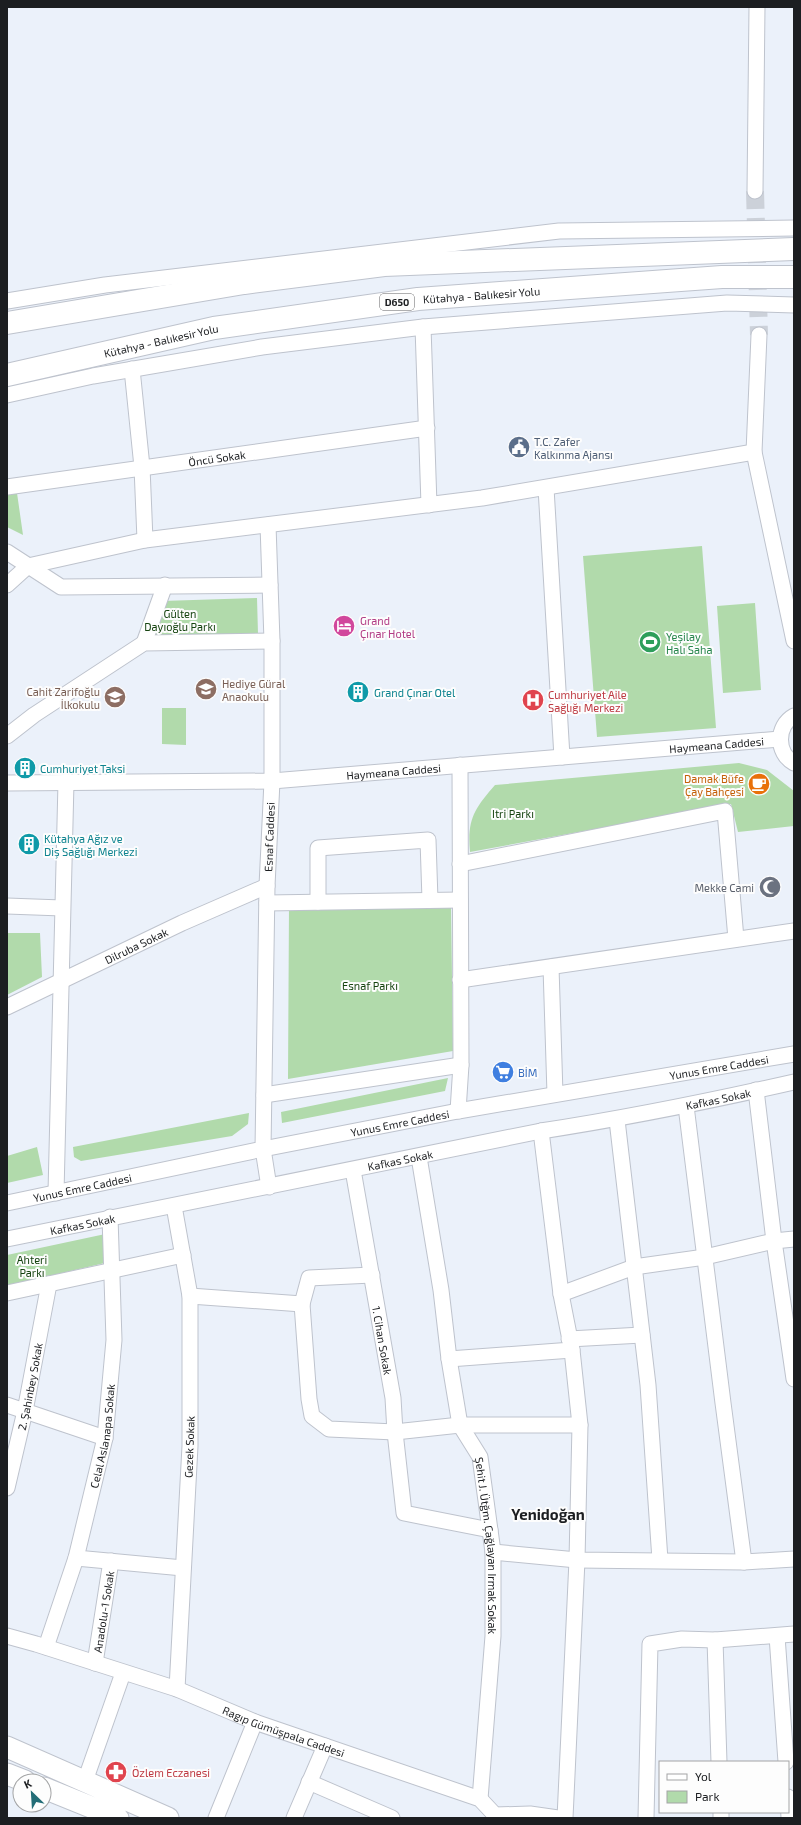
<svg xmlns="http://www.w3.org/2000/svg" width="801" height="1825" font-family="'Exo 2',sans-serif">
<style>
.green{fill:#b1daab}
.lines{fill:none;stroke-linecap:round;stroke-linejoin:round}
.tertiary-tunnel{stroke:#ccd1d9;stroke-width:18;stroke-dasharray:18 9;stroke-linecap:butt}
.minor-casing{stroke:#bec3cd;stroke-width:17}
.secondary-casing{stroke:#bec3cd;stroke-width:23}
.trunk-casing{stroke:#bec3cd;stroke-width:24}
.minor{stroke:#fff;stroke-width:15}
.secondary{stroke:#fff;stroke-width:21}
.trunk{stroke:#fff;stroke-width:22}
.labels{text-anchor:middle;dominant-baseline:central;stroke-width:4;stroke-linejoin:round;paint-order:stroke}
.shield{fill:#fdfdfd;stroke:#606163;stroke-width:1}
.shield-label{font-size:10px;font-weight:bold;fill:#1c1e21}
.street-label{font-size:11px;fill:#1c1e21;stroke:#fdfdfd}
.service-label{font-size:11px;fill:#4e5e75;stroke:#fdfdfd;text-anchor:start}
.park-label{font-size:11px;fill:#15430f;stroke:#fdfdfd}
.hotel-label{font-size:11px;fill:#b23c85;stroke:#fdfdfd;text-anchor:start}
.leisure-label{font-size:11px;fill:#27864d;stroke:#fdfdfd;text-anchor:start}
.education-label{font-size:11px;fill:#785e54;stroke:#fdfdfd;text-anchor:start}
.culture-label{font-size:11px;fill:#0d838f;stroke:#fdfdfd;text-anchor:start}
.health-label{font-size:11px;fill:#be3a42;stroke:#fdfdfd;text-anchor:start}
.food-label{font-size:11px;fill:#c56008;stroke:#fdfdfd;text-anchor:end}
.worship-label{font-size:11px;fill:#5b616d;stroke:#fdfdfd;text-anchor:end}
.shop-label{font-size:11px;fill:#366cbe;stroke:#fdfdfd;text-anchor:start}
.district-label{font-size:15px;font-weight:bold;fill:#1c1e21;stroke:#fdfdfd}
</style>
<rect width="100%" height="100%" fill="#ebf1fa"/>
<path class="green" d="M17 493 23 535 7 527V494Z
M702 546 716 728 597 737 583 556Z
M257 598 258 634 149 639 162 601Z
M755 603 761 690 723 693 717 606Z
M162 708H186V745L162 744Z
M739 763 767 770 794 791V826L738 832 731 804 470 852C467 820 474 809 495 785Z
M451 905 453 1051 288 1079 289 906Z
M7 933H40L42 977 7 995Z
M448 1078 445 1091 282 1123 281 1112Z
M249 1113 248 1124 232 1136 81 1161 74 1157 73 1147Z
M37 1147 43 1175 7 1183V1156Z
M110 1233 109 1262 7 1286V1255Z"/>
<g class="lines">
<path class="tertiary-tunnel" d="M755 191 759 335"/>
<g class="minor-casing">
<g id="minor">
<path d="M755 191 757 7"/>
<path d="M7 301 105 285 559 231 794 228"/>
<path d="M423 327 429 505"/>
<path d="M759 335 754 452 794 641"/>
<path d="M132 369 142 467 145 540"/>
<path d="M7 395 93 376 262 347 423 327 727 303 794 305"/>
<path id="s1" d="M7 487 427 428"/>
<path d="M546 488 562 757"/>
<path d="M268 525 272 641V781L267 886 263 1149 269 1187"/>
<path d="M7 552 61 587 270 585"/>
<path d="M7 585 28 566 145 540 482 498 754 452"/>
<path d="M144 643 165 585"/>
<path d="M794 716C776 726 776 753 794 763"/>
<path d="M7 736 34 715 144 643 272 641"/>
<path id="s2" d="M7 783 272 781 780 739"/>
<path d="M460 864 725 811 736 939"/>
<path d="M318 902V848L428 840 430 900"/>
<path d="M267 903 460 900"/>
<path d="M7 906 62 908"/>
<path d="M551 967 555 1094"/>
<path d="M460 980 794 931"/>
<path id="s3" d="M7 1007 182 923 267 886"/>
<path d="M756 1090 774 1241 794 1379"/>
<path d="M264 1095 461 1065"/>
<path d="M686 1106 723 1403 744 1562"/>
<path d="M458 1111 461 1065 460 765"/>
<path d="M617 1120 648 1385 660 1560"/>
<path d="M541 1131 561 1294 572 1350 580 1425 577 1560 565 1818"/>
<path id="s4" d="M419 1157 441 1290 449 1359 460 1425 480 1457 493 1552V1636L480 1799"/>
<path id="s5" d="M353 1170 393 1398 395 1432 404 1513 490 1530"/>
<path d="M56 1193 66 782"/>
<path id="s6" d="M7 1203 263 1149 458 1111 794 1054"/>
<path d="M174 1206 190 1296V1446L177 1689"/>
<path id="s7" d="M7 1239 541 1131C626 1118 710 1101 794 1082"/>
<path d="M7 1293 183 1255"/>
<path d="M561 1294 634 1267 705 1257 774 1241 794 1239"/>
<path d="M190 1296 302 1304 309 1278 372 1275"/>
<path d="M302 1304 309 1399 312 1416 329 1429 395 1432 460 1425H580"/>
<path d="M569 1339 642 1335"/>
<path d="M449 1359 572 1350"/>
<path d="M7 1405 105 1438"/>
<path id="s8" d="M7 1488 25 1411 49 1284"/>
<path d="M493 1552 577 1560 744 1562 794 1559"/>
<path d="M76 1558 183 1568"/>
<path id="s9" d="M7 1636 36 1644 177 1689 255 1722 480 1799 495 1815 530 1814 558 1818"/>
<path d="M777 1636 786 1762"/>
<path d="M715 1640 719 1762"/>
<path id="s10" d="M46 1647 76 1558 105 1438 114 1340 110 1217"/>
<path id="s11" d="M95 1663 111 1561"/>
<path d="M85 1781 123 1673"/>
<path d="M309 1782 392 1818"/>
<path d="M788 1797 789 1818"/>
<path d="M721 1812V1818"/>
<path d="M216 1818 255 1722"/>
<path d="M294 1818 325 1746"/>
<path d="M646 1818 650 1644 682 1639 715 1640 794 1634"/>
</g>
</g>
<g class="secondary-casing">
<path id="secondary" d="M7 1747 168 1818
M7 1774 25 1781
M44 1788 118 1818"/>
</g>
<g class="trunk-casing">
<g id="trunk">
<path d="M7 323 244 283 384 265 794 249"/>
<path id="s12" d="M7 375 214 328 418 299 722 277H794"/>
</g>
</g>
<use href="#minor" class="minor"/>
<use href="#secondary" class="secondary"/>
<use href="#trunk" class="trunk"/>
</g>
<defs>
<g id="civic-disc" transform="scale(1.15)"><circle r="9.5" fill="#5c6f8a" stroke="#fdfdfd"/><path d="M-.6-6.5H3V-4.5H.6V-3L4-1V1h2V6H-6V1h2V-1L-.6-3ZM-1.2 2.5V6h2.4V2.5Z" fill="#fff"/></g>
<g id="hotel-disc" transform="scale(1.15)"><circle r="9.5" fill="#d1479c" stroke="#fdfdfd"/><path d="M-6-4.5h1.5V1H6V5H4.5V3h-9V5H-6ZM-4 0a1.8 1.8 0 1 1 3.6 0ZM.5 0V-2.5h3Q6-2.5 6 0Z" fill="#fff"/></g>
<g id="stadium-disc" transform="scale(1.15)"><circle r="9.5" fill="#2e9e5b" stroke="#fdfdfd"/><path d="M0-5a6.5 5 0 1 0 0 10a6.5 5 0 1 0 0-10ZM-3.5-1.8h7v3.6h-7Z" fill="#fff"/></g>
<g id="school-disc" transform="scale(1.15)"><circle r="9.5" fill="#8d6e63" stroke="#fdfdfd"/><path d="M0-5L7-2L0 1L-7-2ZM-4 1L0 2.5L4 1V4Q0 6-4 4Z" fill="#fff"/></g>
<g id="building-disc" transform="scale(1.15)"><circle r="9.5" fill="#0f9aa8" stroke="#fdfdfd"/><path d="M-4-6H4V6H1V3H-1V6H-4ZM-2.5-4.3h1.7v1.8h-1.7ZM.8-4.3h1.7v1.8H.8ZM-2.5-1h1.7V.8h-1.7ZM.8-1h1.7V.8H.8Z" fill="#fff"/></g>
<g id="hospital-disc" transform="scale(1.15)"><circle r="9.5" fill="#e0444e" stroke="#fdfdfd"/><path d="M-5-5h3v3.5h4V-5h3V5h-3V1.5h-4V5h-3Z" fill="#fff"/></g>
<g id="cafe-disc" transform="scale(1.15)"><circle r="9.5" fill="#e8710a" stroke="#fdfdfd"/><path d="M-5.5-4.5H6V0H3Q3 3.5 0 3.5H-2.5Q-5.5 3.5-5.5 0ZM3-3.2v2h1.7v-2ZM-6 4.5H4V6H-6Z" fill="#fff"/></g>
<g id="mosque-disc" transform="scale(1.15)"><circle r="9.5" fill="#6b7280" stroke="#fdfdfd"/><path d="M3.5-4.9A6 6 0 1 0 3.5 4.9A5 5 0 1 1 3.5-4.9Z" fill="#fff"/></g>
<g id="supermarket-disc" transform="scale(1.15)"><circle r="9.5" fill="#3f7fe0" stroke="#fdfdfd"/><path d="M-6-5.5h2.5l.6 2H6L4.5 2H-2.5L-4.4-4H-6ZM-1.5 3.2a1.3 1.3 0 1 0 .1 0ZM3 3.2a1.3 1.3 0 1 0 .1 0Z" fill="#fff"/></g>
<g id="pharmacy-disc" transform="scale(1.15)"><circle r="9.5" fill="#e0444e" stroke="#fdfdfd"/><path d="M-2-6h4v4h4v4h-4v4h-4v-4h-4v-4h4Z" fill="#fff"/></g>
</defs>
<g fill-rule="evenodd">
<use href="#civic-disc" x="519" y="447"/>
<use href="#hotel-disc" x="344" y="626"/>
<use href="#stadium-disc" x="650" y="642"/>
<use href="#school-disc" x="206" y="689"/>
<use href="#building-disc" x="358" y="692"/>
<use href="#school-disc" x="115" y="697"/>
<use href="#hospital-disc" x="533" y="700"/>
<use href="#building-disc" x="25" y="768"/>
<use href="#cafe-disc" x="759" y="784"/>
<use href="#building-disc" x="29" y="844"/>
<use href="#mosque-disc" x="770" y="887"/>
<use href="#supermarket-disc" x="503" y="1072"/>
<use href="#pharmacy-disc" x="116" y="1772"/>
</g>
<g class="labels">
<rect class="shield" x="380" y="294" width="34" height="16" rx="3"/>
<g class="shield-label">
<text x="397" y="302">D650</text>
</g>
<g class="street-label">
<text stroke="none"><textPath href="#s12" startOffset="482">Kütahya - Balıkesir Yolu</textPath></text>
<text stroke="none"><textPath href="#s12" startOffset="158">Kütahya - Balıkesir Yolu</textPath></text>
<text stroke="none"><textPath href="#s1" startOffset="212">Öncü Sokak</textPath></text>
<text stroke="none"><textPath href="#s2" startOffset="711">Haymeana Caddesi</textPath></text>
<text stroke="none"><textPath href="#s2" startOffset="387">Haymeana Caddesi</textPath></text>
<text transform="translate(269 837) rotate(-88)">Esnaf Caddesi</text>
<text stroke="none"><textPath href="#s3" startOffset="143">Dilruba Sokak</textPath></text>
<text stroke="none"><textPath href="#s6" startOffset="725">Yunus Emre Caddesi</textPath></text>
<text stroke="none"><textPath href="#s7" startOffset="725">Kafkas Sokak</textPath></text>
<text stroke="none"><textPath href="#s6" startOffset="401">Yunus Emre Caddesi</textPath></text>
<text stroke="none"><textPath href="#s7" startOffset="401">Kafkas Sokak</textPath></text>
<text stroke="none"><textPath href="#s6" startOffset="77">Yunus Emre Caddesi</textPath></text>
<text stroke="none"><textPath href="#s7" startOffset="77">Kafkas Sokak</textPath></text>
<text stroke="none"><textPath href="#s5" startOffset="173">1. Cihan Sokak</textPath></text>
<text stroke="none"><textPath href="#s8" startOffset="104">2. Şahinbey Sokak</textPath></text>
<text stroke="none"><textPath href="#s10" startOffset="219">Celal Aslanapa Sokak</textPath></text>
<text transform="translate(189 1447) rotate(-88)">Gezek Sokak</text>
<text stroke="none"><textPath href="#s4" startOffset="398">Şehit J. Ütğm. Çağlayan Irmak Sokak</textPath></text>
<text stroke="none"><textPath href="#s11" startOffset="52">Anadolu-1 Sokak</textPath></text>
<text stroke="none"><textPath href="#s9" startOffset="293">Ragıp Gümüşpala Caddesi</textPath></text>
</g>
<g class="service-label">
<text x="534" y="441">T.C. Zafer<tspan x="534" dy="13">Kalkınma Ajansı</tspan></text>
</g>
<g class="park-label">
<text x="180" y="613">Gülten<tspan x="180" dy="13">Dayıoğlu Parkı</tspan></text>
<text x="513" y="813">Itri Parkı</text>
<text x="370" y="985">Esnaf Parkı</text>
<text x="32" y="1259">Ahteri<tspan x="32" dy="13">Parkı</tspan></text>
</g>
<g class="hotel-label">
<text x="360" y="620">Grand<tspan x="360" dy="13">Çınar Hotel</tspan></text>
</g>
<g class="leisure-label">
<text x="666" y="636">Yeşilay<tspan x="666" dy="13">Halı Saha</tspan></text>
</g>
<g class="education-label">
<text x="222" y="683">Hediye Güral<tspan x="222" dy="13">Anaokulu</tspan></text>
<text x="100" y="691" text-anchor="end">Cahit Zarifoğlu<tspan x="100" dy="13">İlkokulu</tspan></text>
</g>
<g class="culture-label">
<text x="374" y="692">Grand Çınar Otel</text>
<text x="40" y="768">Cumhuriyet Taksi</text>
<text x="44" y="838">Kütahya Ağız ve<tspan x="44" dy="13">Diş Sağlığı Merkezi</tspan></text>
</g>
<g class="health-label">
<text x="548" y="694">Cumhuriyet Aile<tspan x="548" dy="13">Sağlığı Merkezi</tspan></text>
<text x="132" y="1772">Özlem Eczanesi</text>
</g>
<g class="food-label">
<text x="744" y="778">Damak Büfe<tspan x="744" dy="13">Çay Bahçesi</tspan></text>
</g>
<g class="worship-label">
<text x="754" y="887">Mekke Cami</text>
</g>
<g class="shop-label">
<text x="518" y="1072">BİM</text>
</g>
<g class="district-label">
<text x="548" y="1514">Yenidoğan</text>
</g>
</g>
<rect width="801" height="1825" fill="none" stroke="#1c1e21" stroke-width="16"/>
<rect x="659" y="1761" width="130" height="52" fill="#fdfdfd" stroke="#a3a4a5"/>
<rect x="667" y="1774" width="20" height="6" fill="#ffffff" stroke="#a3a4a5"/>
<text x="695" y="1781" font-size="12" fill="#1c1e21">Yol</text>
<rect x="667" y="1791" width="20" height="12" fill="#b1daab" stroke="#a3a4a5"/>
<text x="695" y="1801" font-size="12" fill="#1c1e21">Park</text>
<g transform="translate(32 1793) rotate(335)"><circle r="19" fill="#fdfdfd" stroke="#a3a4a5"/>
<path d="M0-3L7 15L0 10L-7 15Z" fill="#236d77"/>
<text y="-6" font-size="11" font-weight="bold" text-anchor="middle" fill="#1c1e21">K</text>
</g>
</svg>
